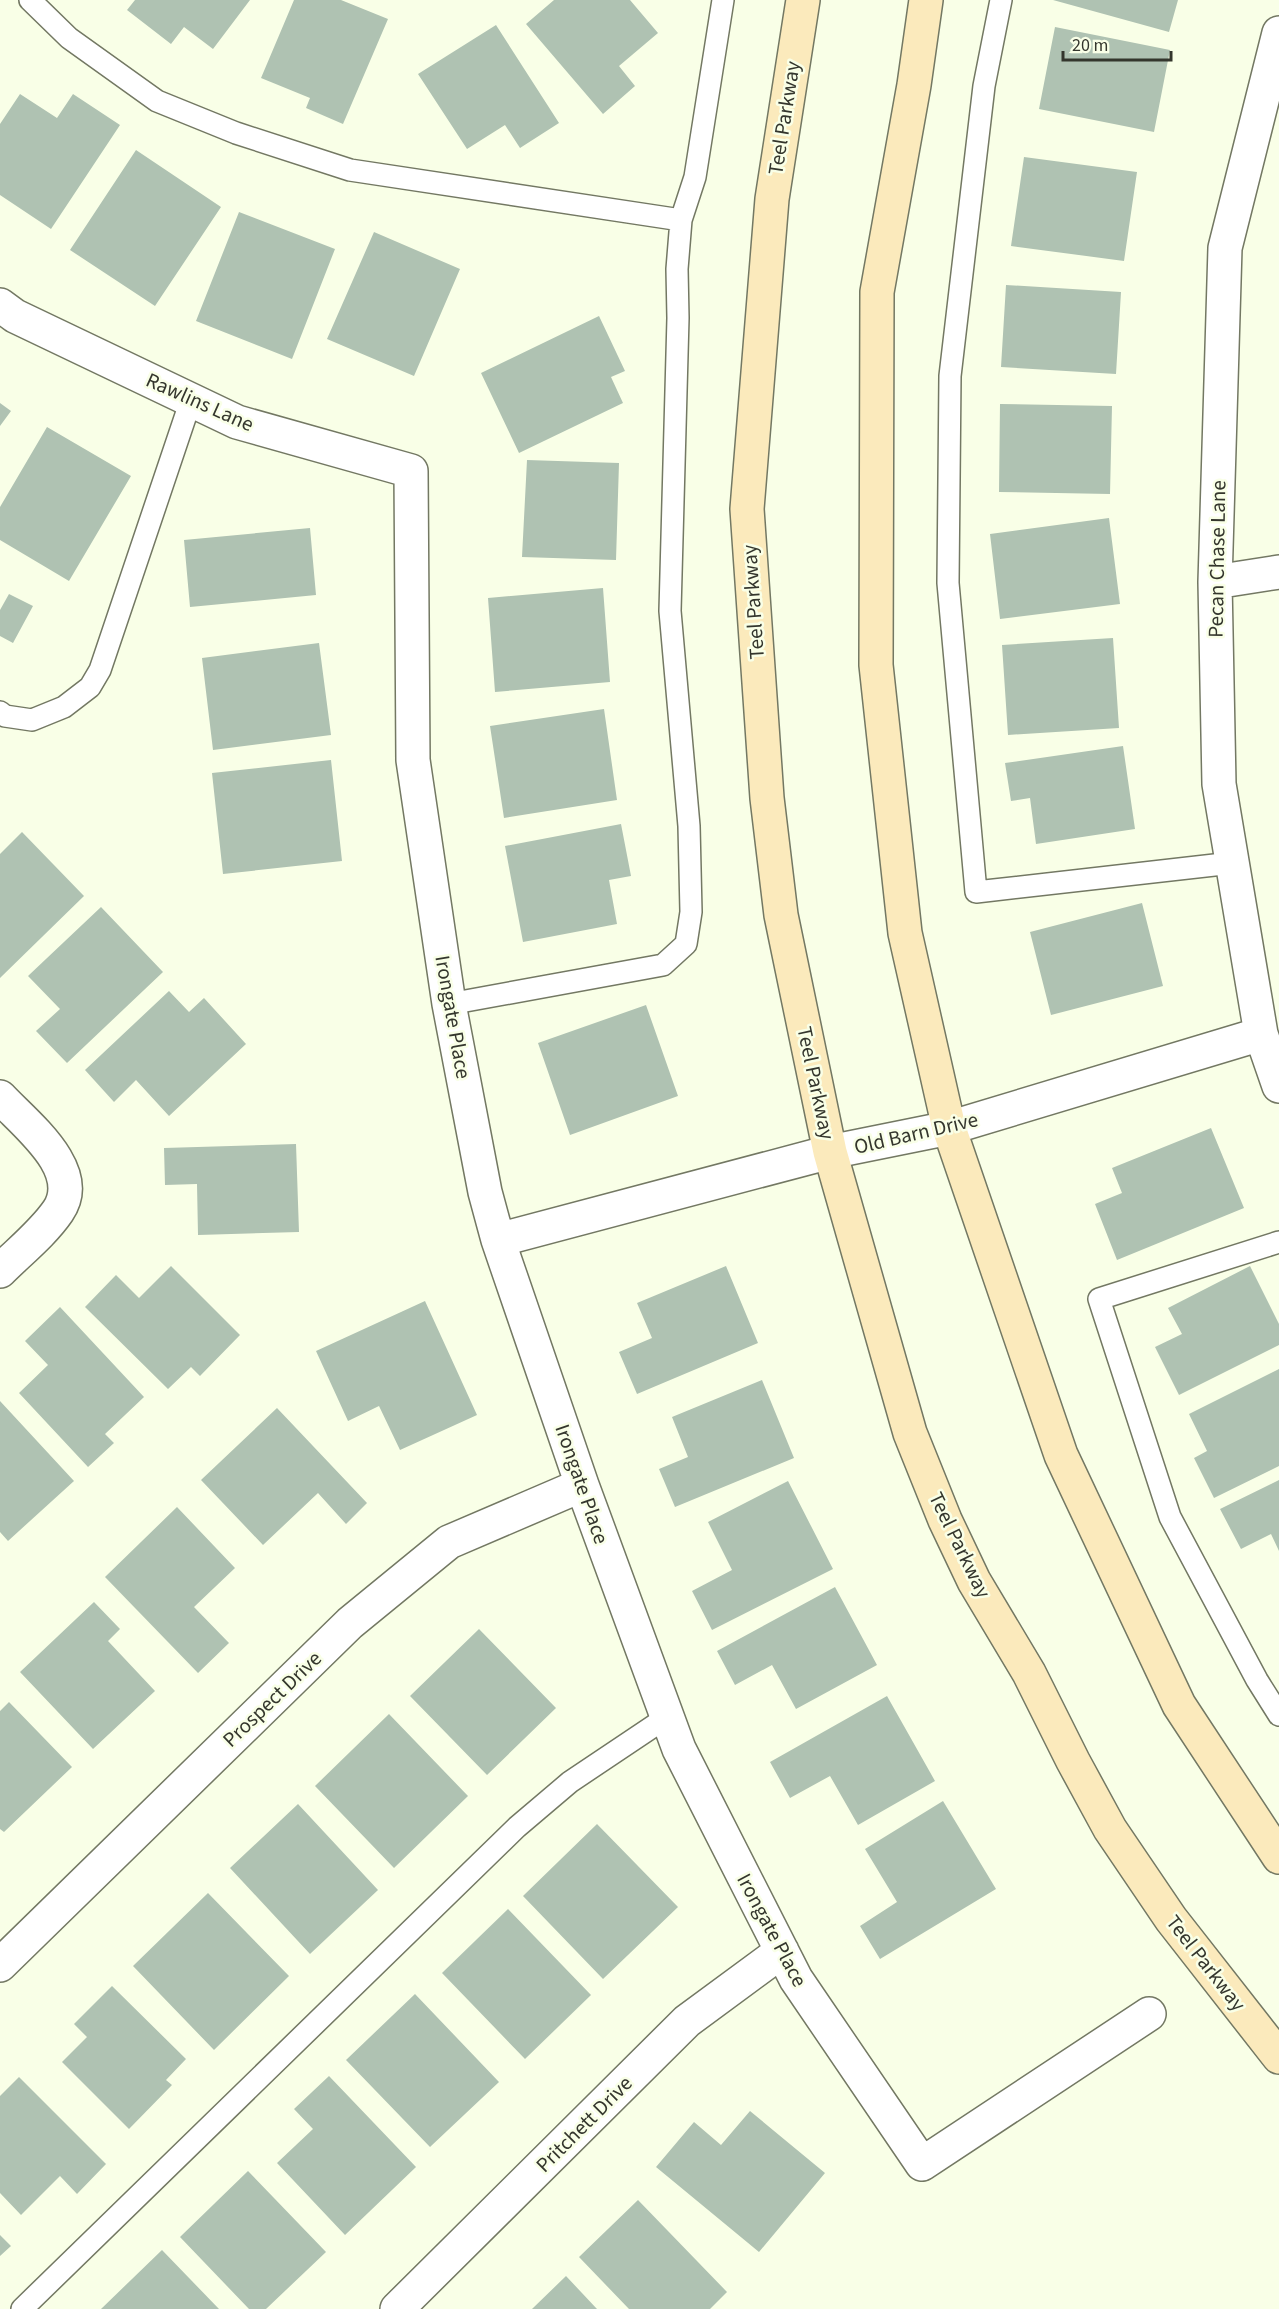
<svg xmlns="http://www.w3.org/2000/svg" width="1279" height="2309" font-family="'Source Sans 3',sans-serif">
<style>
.building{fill:#afc2b2}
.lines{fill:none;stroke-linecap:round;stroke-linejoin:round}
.lane-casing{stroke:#737863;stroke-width:24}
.street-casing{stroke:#737863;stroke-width:36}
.secondary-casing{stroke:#737863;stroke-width:36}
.lane{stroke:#fff;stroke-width:21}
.street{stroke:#fff;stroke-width:33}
.secondary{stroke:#fbeabc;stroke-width:33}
.labels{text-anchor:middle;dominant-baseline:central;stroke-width:5;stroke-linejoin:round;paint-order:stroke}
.street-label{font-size:21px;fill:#34362d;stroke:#f9ffe7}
</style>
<rect width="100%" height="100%" fill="#f9ffe7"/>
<path class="building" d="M135 0H250L213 49 184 27 171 44 127 10Z
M294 0H341L388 19 343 124 306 108 310 98 261 78Z
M554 0H630L658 33 619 66 635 86 603 114 526 24Z
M1053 0H1178L1169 32Z
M496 25 559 123 520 148 505 125 467 149 418 74Z
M1055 27 1170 50 1154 132 1039 109Z
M20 94 57 118 73 94 120 125 51 229 0 195V124Z
M136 150 221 207 155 306 70 250Z
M1024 157 1137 172 1124 261 1011 246Z
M239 212 335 249 292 359 196 321Z
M374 232 460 269 414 376 327 339Z
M1006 285 1121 292 1116 374 1001 367Z
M599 316 625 371 611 377 623 403 519 453 481 373Z
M0 403 11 411 0 426Z
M1000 404 1112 406 1110 494 999 492Z
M47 427 131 476 69 581 0 540V507Z
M527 460 619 463 616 560 522 557Z
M1109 518 1120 604 1000 619 990 534Z
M310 528 316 595 190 607 184 540Z
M603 588 610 682 495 692 488 598Z
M9 594 33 606 13 643 0 636V610Z
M1113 638 1119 728 1008 735 1002 645Z
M319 643 331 735 213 750 202 658Z
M604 709 617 800 504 818 490 726Z
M1123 746 1135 829 1036 844 1030 798 1011 801 1005 763Z
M331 760 342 861 223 874 212 773Z
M621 824 631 876 609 880 617 924 523 942 505 846Z
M22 832 84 896 0 978V854Z
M1142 903 1163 986 1051 1015 1030 932Z
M101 907 163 972 67 1063 36 1031 60 1009 28 976Z
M169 991 189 1012 204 998 246 1044 169 1116 136 1080 114 1102 85 1070Z
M646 1005 678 1096 570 1135 538 1043Z
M1211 1128 1244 1208 1117 1260 1095 1204 1122 1193 1112 1168Z
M296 1144 299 1232 198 1235 197 1184 165 1185 164 1148Z
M171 1266 240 1335 200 1376 191 1367 168 1389 85 1307 116 1275 139 1298Z
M726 1266 758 1343 637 1394 619 1352 652 1338 637 1303Z
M1250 1266 1279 1324V1345L1179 1395 1155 1347 1182 1334 1168 1308Z
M425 1301 477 1415 400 1450 379 1406 348 1421 316 1351Z
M60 1307 144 1397 105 1434 114 1443 88 1467 19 1393 48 1365 25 1341Z
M1279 1369V1466L1214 1498 1194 1458 1207 1451 1189 1414Z
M762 1380 794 1458 675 1507 659 1469 688 1457 672 1417Z
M0 1401 74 1481 8 1541 0 1532Z
M277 1408 367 1503 346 1524 318 1493 263 1545 201 1480Z
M1279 1480V1551L1271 1534 1241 1549 1220 1509Z
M788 1481 833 1569 712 1630 692 1591 732 1570 708 1522Z
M177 1507 235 1568 194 1607 229 1643 198 1673 105 1577Z
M835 1587 877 1665 796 1709 772 1665 735 1685 717 1651Z
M94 1602 120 1629 108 1641 155 1691 93 1749 20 1672Z
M479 1629 556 1708 487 1775 410 1696Z
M887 1696 935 1781 858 1825 830 1776 790 1798 770 1762Z
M9 1702 72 1767 4 1832 0 1829V1711Z
M389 1714 468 1796 394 1868 315 1786Z
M943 1801 996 1889 880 1959 860 1926 897 1902 865 1849Z
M298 1804 378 1890 310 1954 230 1868Z
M597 1824 678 1907 603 1979 523 1896Z
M208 1893 289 1976 214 2050 133 1966Z
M508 1909 591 1995 525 2059 442 1973Z
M112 1986 186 2059 166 2080 172 2085 129 2129 62 2062 87 2037 74 2024Z
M415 1994 499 2082 430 2147 346 2060Z
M329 2076 416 2167 345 2235 277 2163 313 2129 294 2109Z
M19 2077 106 2164 77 2194 60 2176 21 2215 0 2193V2096Z
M750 2111 825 2173 759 2252 656 2167 694 2122 721 2145Z
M248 2171 326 2252 266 2309H249L180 2237Z
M638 2200 727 2292 710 2309H629L579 2257Z
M0 2235 11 2246 0 2256Z
M162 2250 219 2309H101Z
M566 2276 597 2309H532Z"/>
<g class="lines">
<g class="lane-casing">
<path id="lane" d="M30 0 69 38 157 101 236 133 350 170 681 220 677 269 678 318 670 611 689 826 691 912 686 944 663 965 449 1004
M1001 0 984 86 950 376 948 583 976 892 1232 863
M681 220 695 177 723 0
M0 712 5 716 32 720 64 707 90 687 100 670 191 400
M1279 1242 1099 1299 1170 1517 1257 1680 1279 1715
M22 2309 517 1827 570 1782 667 1717"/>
</g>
<g class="street-casing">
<path id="street" d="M1279 33 1225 248 1215 582 1219 784 1261 1034 1279 1086
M0 305 15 316 237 422 411 471 413 760 449 1004 485 1192 498 1240 582 1485 679 1749 796 1979 922 2164 1149 2014
M1215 582 1279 572
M0 1097C25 1124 86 1170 58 1211 43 1233 19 1252 0 1271
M498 1240 830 1152 949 1128 1261 1034
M0 1965 350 1623 449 1542 582 1485
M397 2309 687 2021 782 1951"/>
</g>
<g class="secondary-casing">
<path id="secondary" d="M803 0 772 199 747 509 767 798 781 915 830 1152 910 1433 945 1520 974 1581 1029 1673 1073 1761 1110 1829 1171 1919 1279 2057
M926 0 914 85 877 292 876 665 905 933 949 1128 1061 1455 1179 1705 1279 1857"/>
</g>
<use href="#lane" class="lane"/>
<use href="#street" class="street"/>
<use href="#secondary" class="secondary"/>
</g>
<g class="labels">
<g class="street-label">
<text transform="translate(784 118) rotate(-81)">Teel Parkway</text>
<text transform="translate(200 402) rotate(24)">Rawlins Lane</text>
<text transform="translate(1217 559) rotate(-89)">Pecan Chase Lane</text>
<text transform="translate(753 602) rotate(-94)">Teel Parkway</text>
<text transform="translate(453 1017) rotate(80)">Irongate Place</text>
<text transform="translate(816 1083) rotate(78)">Teel Parkway</text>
<text transform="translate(916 1133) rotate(-13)">Old Barn Drive</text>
<text transform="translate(582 1484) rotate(71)">Irongate Place</text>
<text transform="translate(960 1545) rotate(64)">Teel Parkway</text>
<text transform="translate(272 1699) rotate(-44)">Prospect Drive</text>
<text transform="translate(772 1930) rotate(62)">Irongate Place</text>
<text transform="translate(1206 1963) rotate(52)">Teel Parkway</text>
<text transform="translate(584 2124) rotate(-45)">Pritchett Drive</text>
</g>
</g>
<path d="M1063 51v9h108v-9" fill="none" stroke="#34362d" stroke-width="3"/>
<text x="1072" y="51" font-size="18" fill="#34362d" stroke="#f9ffe7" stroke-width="4.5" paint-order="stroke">20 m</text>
</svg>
